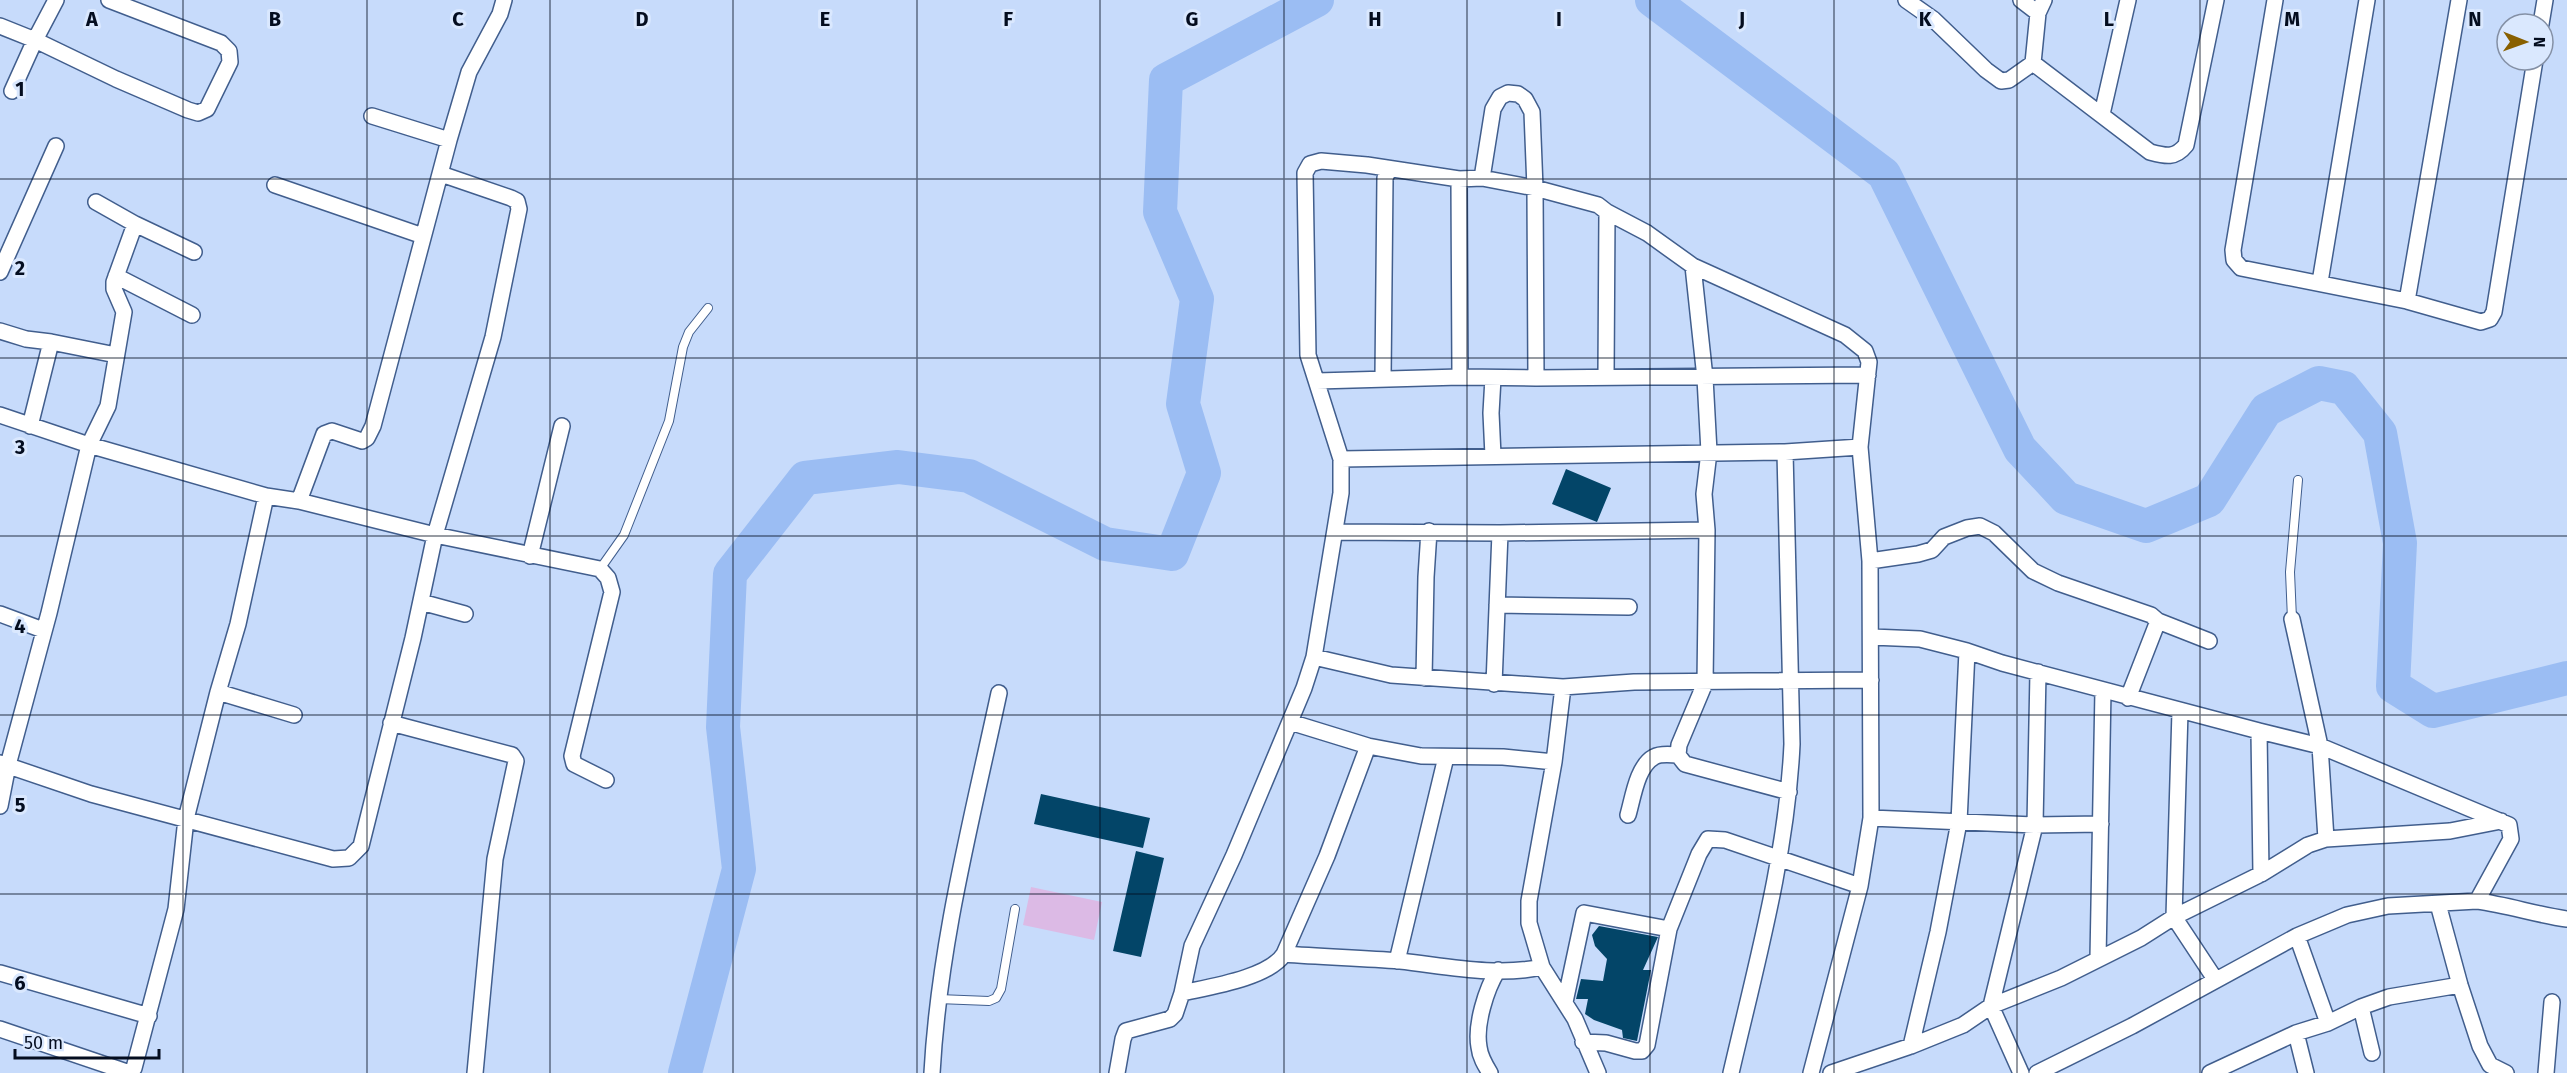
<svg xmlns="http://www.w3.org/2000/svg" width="2567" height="1073" font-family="'Fira Sans',sans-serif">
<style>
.green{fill:#dcbae5}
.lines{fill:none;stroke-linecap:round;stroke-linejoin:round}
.river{stroke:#9bbdf3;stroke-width:34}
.building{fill:#034568}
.service-casing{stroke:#415e8d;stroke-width:10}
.minor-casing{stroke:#415e8d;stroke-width:18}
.service{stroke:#fff;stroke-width:8}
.minor{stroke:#fff;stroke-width:15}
.grid{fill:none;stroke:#040d1f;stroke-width:1.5;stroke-opacity:0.55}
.grid-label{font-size:20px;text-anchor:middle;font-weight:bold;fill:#040d1f;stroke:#dae8fe;stroke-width:6;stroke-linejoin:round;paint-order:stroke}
</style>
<rect width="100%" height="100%" fill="#c7dbfb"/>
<path class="green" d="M1031 887 1102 902 1094 940 1023 925Z"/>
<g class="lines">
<path class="river" d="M1652 0 1884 174 2020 449 2066 498 2146 526 2209 500 2266 410 2319 383 2344 388 2380 433 2400 543 2393 686 2433 711 2567 678
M685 1073 739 869 723 727 730 574 805 478 898 467 969 476 1105 544 1172 554 1204 473 1183 404 1197 299 1160 212 1166 80 1317 0"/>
</g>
<path class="building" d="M1566 469 1611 488 1597 522 1552 504Z
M1041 794 1150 818 1143 848 1034 824Z
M1136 851 1164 858 1141 957 1113 951Z
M1599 926 1658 937 1643 970H1651L1637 1041 1623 1038 1622 1030 1594 1020 1585 1014 1588 999H1576L1581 979 1603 981 1607 959 1595 946 1592 935Z"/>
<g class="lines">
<g class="service-casing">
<path id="service" d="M600 569 624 535 669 421 683 347 689 332 708 308
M2292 619 2290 572 2298 480
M938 999 989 1001 996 998 1001 989 1015 909"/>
</g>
<g class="minor-casing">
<path id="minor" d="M56 0 35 40 116 79 188 110 198 113 207 109 230 62 229 51 221 43 109 0
M1906 0 1933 19 1986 70 2001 81 2009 80 2033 63 2038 13 2044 0
M2021 0 2038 13
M2275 0 2233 250 2234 260 2241 268 2407 301 2481 322 2490 319 2494 312 2535 60
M2541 24 2545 0
M0 26 35 40 12 91
M2033 63 2150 152C2165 156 2175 159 2186 145L2216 0
M2102 114 2128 0
M372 116 449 140
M1459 179 1460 377 1536 378 1535 188 1532 112 1525 99 1518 94 1508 93 1500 97 1493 109 1482 178
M275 185 423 236
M96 202 135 224 194 252
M1693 266 1705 378 1709 452 1704 494 1707 530 1705 683 1679 745 1678 755 1685 764 1789 792
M0 272 56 146
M116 276 192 315
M2320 282 2367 0
M2407 301 2459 0
M0 331 26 339 51 342
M1606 377 1607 212
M1383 378 1385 178 1389 170
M1536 378 1868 375
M1317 381 1460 377
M0 415 89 445 266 496 299 501 435 535 493 337 519 209 517 201 511 198 441 174
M30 426 51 342 116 355
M1493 456 1491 413 1493 378
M1341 459 1785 452 1860 447
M299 501 324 434 332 431 362 441 367 438 373 426 449 140 469 72 500 14 504 0
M1335 532 1500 533
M530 556 562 426
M1870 561 1918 554 1932 550 1944 537 1967 528 1980 526 1994 533 2033 571 2058 583 2151 615 2158 621 2209 641
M421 602 465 614
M1497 605 1629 607
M0 614 43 630
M2292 619 2320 746 2326 839
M1872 637 1920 639 1967 651 1959 822 1938 932 1911 1046
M1967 651 2002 663 2259 731 2261 874
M1314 657 1391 675 1563 687 1634 682 1871 680
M1424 678 1426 577 1429 531
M1494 684 1500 533 1707 530
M1563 687 1554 762 1529 901V923L1542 967 1575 1019 1598 1073
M218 692 294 715
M2128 698 2158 621
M2180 711 2174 917 2215 979
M1290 722 1368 746 1421 756 1503 757 1554 762
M391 723 512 755 516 761 495 859 475 1073
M0 763 91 794 333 859 349 858 361 846 413 638 435 535 600 569 608 578 612 592 572 756 574 764 606 780
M0 806 8 765 49 613 89 445 108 406 124 312 114 289V282L135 224
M1628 815C1633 798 1637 766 1654 757 1661 753 1671 755 1678 755
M1871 818 2035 825 2101 824
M2477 901C2508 905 2537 915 2567 919
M2438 904 2460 985 2480 1046 2490 1065 2506 1073
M2297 936 2328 1023
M1284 954 1327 856 1368 746
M2098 959 2103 690
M1397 961 1446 757
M1542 967C1496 977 1446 966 1400 961 1361 958 1323 957 1284 954 1269 978 1209 987 1182 993L1192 946 1234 855 1304 688 1314 657 1341 493V459L1308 355 1305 173 1310 164 1321 161 1367 165 1459 179 1482 178 1535 188 1598 205 1607 212 1647 233 1693 266 1845 335 1865 351 1869 362 1860 447 1870 561 1871 818 1860 886 1811 1073
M0 973 149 1016
M1565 1002 1584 913 1669 929
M2361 1007 2372 1053
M0 1029 127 1072 134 1068 176 909 186 819 218 692 238 624 266 496
M2296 1033 2306 1073
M1583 1042 1606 1043 1635 1051H1642L1647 1045 1669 929 1699 854 1708 839 1725 840 1860 886
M932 1073C939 944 972 819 999 693
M1117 1073 1123 1039 1126 1031 1170 1019 1175 1014 1182 993
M1490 1073C1485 1065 1480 1057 1479 1047 1475 1025 1486 989 1498 970
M1731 1073C1756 965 1787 855 1792 744L1785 452
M1831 1073 1911 1046 1963 1025 1991 1006 2061 978 2141 938 2174 917 2261 874 2308 845 2326 839 2450 831 2501 821
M2021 1073 1991 1006 2035 825 2038 672
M2037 1073 2132 1026 2297 936 2347 915 2388 906 2477 901 2511 839 2509 825 2320 746 2259 731
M2210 1073 2296 1033 2328 1023 2361 1007 2389 997 2460 985
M2546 1073 2552 1002"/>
</g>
<use href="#service" class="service"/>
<use href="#minor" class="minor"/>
</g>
<path class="grid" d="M183 0V1073M367 0V1073M550 0V1073M733 0V1073M917 0V1073M1100 0V1073M1284 0V1073M1467 0V1073M1650 0V1073M1834 0V1073M2017 0V1073M2200 0V1073M2384 0V1073M0 179H2567M0 358H2567M0 536H2567M0 715H2567M0 894H2567"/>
<g class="grid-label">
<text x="92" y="26">A</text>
<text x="275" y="26">B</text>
<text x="458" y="26">C</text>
<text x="642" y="26">D</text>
<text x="825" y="26">E</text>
<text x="1008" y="26">F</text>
<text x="1192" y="26">G</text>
<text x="1375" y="26">H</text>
<text x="1559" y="26">I</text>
<text x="1742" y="26">J</text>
<text x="1925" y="26">K</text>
<text x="2109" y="26">L</text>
<text x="2292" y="26">M</text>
<text x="2475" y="26">N</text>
<text x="20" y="96">1</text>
<text x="20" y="275">2</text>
<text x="20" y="454">3</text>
<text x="20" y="633">4</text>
<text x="20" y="812">5</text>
<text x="20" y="990">6</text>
</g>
<g transform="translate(2525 42) rotate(91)"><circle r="28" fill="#dae8fe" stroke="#8490a5" stroke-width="1.5"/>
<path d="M0-4.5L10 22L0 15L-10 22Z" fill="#896000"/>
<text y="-9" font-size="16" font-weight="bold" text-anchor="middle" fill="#040d1f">N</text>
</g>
<path d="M15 1049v9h144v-9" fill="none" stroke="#040d1f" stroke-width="3"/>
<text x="24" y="1049" font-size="18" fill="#040d1f" stroke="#dae8fe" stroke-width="4.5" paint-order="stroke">50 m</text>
</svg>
